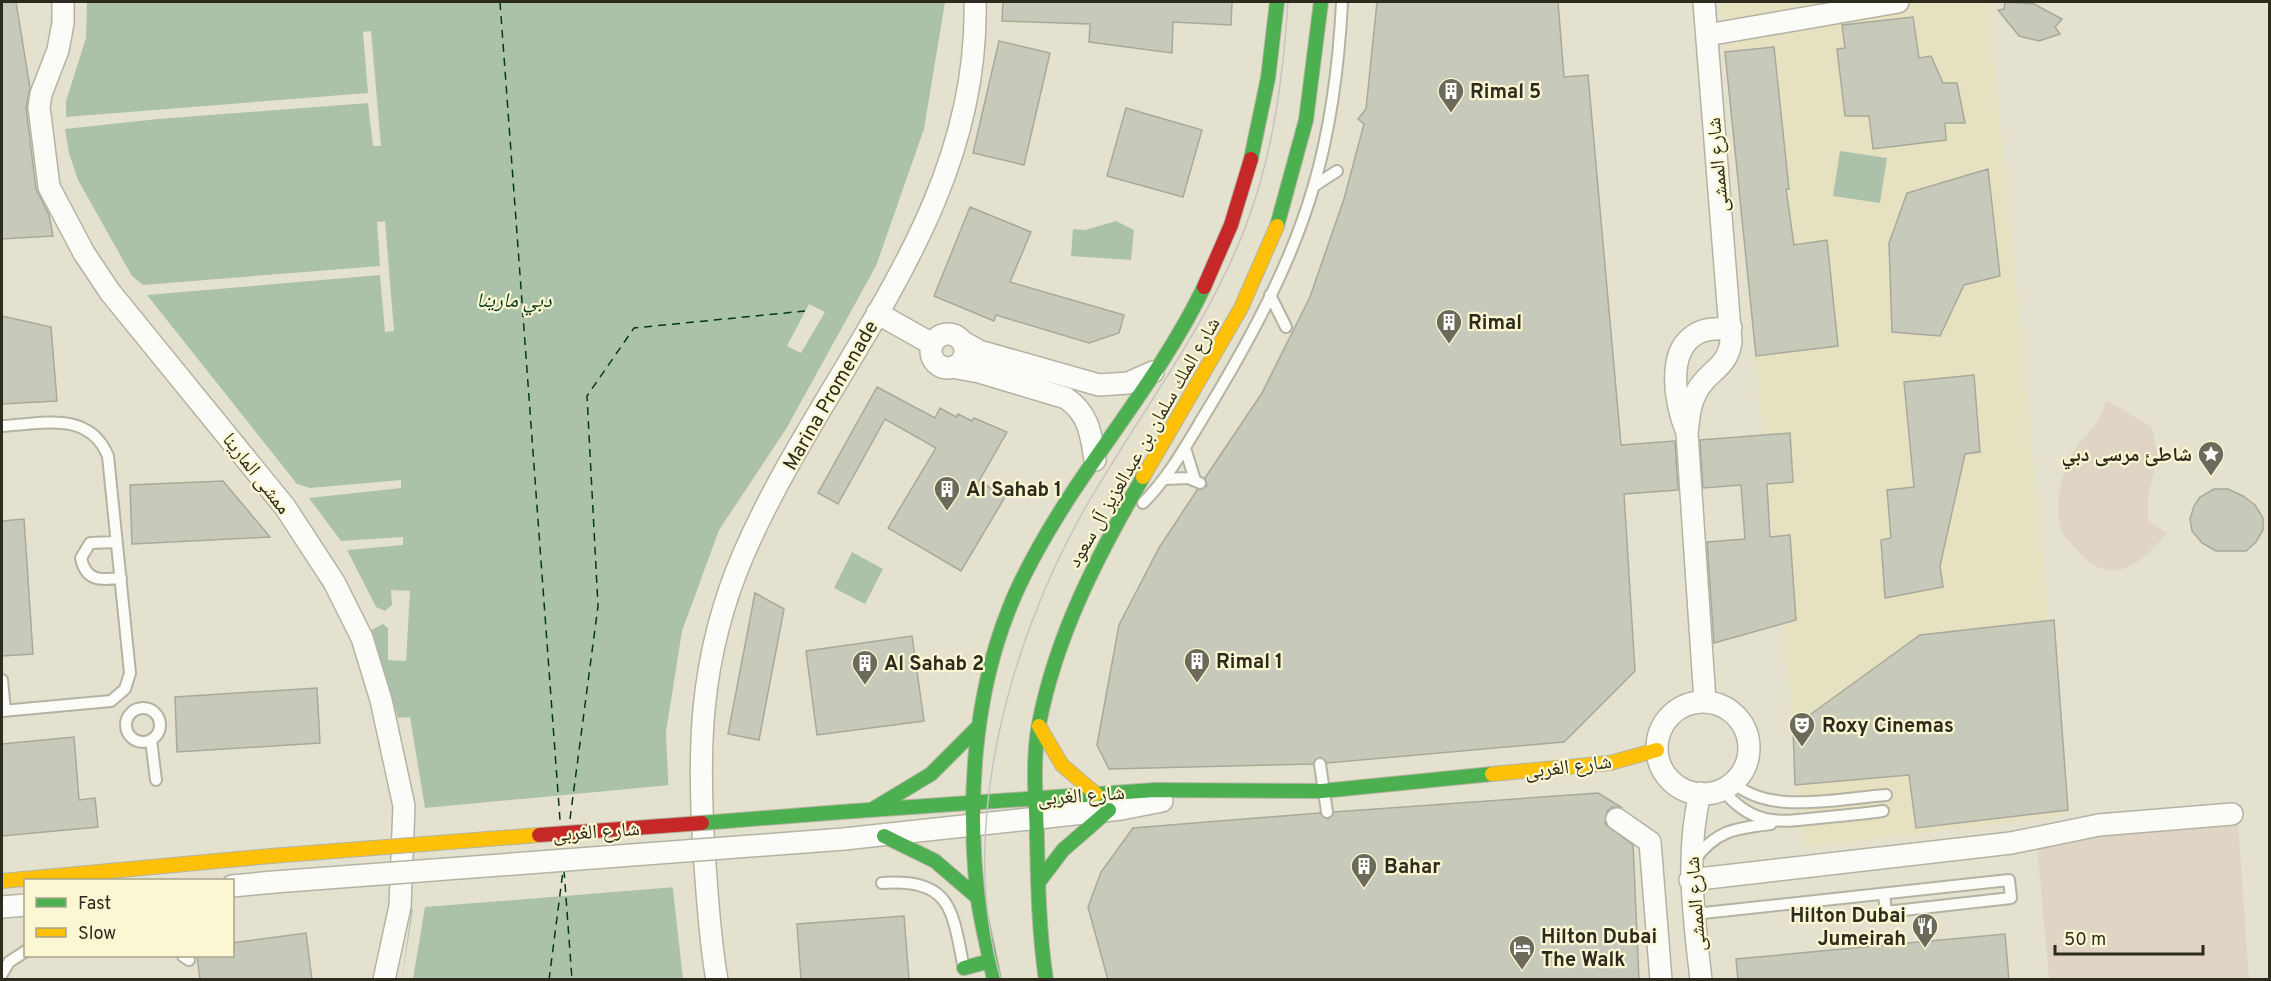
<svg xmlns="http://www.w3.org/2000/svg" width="2271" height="981" font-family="Overpass,'Noto Naskh Arabic',sans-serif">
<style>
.built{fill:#e6e2c1}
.green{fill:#e0d5c4}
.water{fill:#acc1aa}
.pier{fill:#e4e2ce}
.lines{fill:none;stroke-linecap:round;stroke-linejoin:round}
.ferry{stroke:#043918;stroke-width:1.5;stroke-dasharray:8 6;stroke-linecap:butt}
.building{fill:#c7c9ba;stroke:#a8a99a;stroke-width:1.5}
.lane-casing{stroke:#b4b3a3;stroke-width:14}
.street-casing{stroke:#b4b3a3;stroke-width:24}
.fast-casing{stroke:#b4b3a3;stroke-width:16}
.slow-casing{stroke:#b4b3a3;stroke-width:16}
.jam-casing{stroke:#b4b3a3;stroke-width:16}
.lane{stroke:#fbfbf8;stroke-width:10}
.street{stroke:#fbfbf8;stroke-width:21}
.fast{stroke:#4caf50;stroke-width:14}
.slow{stroke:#ffc107;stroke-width:14}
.jam{stroke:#c62828;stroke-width:14}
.tram{stroke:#c5c4bf;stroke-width:1.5}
.street-bridge-casing{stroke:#b4b3a3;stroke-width:24;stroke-linecap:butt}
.fast-bridge-casing{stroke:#b4b3a3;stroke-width:16;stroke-linecap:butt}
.slow-bridge-casing{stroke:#b4b3a3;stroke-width:16;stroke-linecap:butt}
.jam-bridge-casing{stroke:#b4b3a3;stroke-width:16;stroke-linecap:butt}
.street-bridge{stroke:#fbfbf8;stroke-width:21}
.fast-bridge{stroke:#4caf50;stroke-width:14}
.slow-bridge{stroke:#ffc107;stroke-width:14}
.jam-bridge{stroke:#c62828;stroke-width:14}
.labels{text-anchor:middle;stroke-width:4.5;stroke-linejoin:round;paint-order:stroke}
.poi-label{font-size:20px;font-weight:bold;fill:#2c2b1d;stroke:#faf7d2;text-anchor:start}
.street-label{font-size:20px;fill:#2c2b1d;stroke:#faf7d2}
.water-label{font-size:21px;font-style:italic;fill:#043918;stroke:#faf7d2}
</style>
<rect width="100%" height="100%" fill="#e4e2ce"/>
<path class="built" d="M1719 2H1988L2068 815 1805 848Z"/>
<path class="green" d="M2106 400 2152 427 2158 458 2148 495V520L2167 533C2141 564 2112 590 2078 551 2073 545 2063 537 2061 529 2055 509 2060 476 2070 457 2082 433 2098 432 2106 400Z
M2237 807 2249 979H2049L2036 833Z"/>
<path class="water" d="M70 2H945L924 129 876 266 786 429 719 530 682 631 666 732 673 890 683 979H402L414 890 413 809 398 718 371 630 346 580 311 525 83 230 61 183 64 62Z
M1840 151 1887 158 1880 203 1833 196Z
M1116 221 1134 230 1131 260 1071 256 1073 229 1085 230Z
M852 552 883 569 865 604 834 588Z"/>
<path class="pier" d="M70 2H87L86 38 66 101V117L368 93 363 32 371 31 381 146H373L368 103 158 119 65 129 69 153 78 180 132 276 143 285 380 266 377 222 385 221 394 331 385 332 380 275 147 295 297 484 310 488 401 480V488L309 498 341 541 403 537V545L347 550 376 607 385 611 392 605 391 590 410 591 406 661 388 660V628L383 624 371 630 346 580 311 525 129 305 83 230 61 183 47 126 49 95Z
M809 304 825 312 801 353 787 346Z
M410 717 425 808 671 785 676 887 425 907 413 979H402L413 909 410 908 413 809 398 718Z"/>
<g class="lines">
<path class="ferry" d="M500 2 560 820
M570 819 598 606 587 396 634 328 805 311
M564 870 572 980
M549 980 563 871"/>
</g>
<path class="building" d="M2 2H16L30 88 26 108 36 189 49 215 53 236 2 239Z
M1003 2H1232L1231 25 1173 22 1172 53 1089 42 1090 24 1002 21Z
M1377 2H1558L1564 77 1588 75 1621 445 1675 441 1678 490 1624 494 1635 671 1564 742 1327 763 1320 757 1313 764 1109 769 1097 745 1119 625 1159 548 1197 490 1207 486 1205 478 1262 393 1310 297 1344 199 1364 124 1358 119 1366 109Z
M2005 2 2034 4 2062 19 2055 27 2060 34 2039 41 2019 36 1998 10 2004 9Z
M1913 17 1919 58 1931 56 1943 83H1957L1965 123H1945L1946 140 1873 149 1869 116H1845L1837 49 1845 48 1842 25Z
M999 41 1050 53 1024 165 973 153Z
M1774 47 1789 189H1786L1794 245 1827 240 1838 346 1756 356 1725 52Z
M1126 108 1202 130 1183 197 1107 176Z
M1988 169 2000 276 1964 285 1940 336 1892 332 1889 243 1907 193Z
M970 207 1031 232 1010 282 1124 315 1119 333 1089 343 996 315 994 321 934 296Z
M2 316 51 327 57 401 2 404Z
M1974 375 1980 452 1965 454 1940 566 1943 587 1885 598 1881 540 1891 538 1887 490 1914 487 1904 382Z
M877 387 935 418 940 408 956 417 958 414 972 421 974 418 1007 432 979 481 1005 497 961 571 888 528 936 448 885 419 838 504 818 493Z
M1790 433 1793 482 1767 484 1770 537 1790 535 1796 620 1714 643 1707 542 1745 539 1741 485 1703 488 1700 440Z
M223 481 270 537 132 544 130 485Z
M2214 489H2228L2243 496 2255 505 2263 518V530L2256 542 2246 551H2216L2202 543 2192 531 2190 519 2194 506 2200 497Z
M24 519 33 654 2 656V521Z
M755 593 784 609 759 740 728 734Z
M2054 620 2068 810 1916 828 1909 775 1795 785 1793 727 1920 635Z
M912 636 924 721 817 735 806 651Z
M317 688 320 743 177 752 175 697Z
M74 737 79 800 95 798 98 827 2 836V744Z
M1598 793 1621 807H1612L1607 811 1605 824 1633 845 1639 980H1108L1088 907 1101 872 1133 828 1320 813 1328 819 1334 812Z
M904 916 909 980H801L797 924Z
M306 933 312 980H200L197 956H232V943Z
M2005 934 2009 980H1738L1736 959Z"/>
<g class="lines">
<g class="lane-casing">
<path id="lane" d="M1314 186 1337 171
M1270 295 1286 327
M2 426C42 424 89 410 108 456L130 673 125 689 111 701 2 711
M1185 448 1195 480
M1165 479 1188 478 1200 483
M1143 503C1171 475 1189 440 1210 406 1251 338 1292 262 1314 185 1331 126 1339 63 1342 2
M116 542 90 543 81 558C86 582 101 580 121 578
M2 680 5 711
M126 725a17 17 0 1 1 34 0a17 17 0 1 1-34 0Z
M151 740 156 780
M1320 764 1327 812
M1733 782C1768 816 1841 798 1886 795
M1722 789C1751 825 1776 823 1818 818 1839 816 1861 814 1883 811
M1694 861C1715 830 1737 828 1771 824
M882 883C949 879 952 906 963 964
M1694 914 2009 880 2011 898 1886 912 1884 894
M183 956 189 960
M2 974 9 962 26 951"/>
</g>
<g class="street-casing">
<path id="street" d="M63 2V23L58 50 41 94 39 107 49 187 84 253 110 292 285 507 334 582 362 638 381 700 404 806 400 906 384 980
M1707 35 1898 2
M877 313 932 344
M931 351a17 17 0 1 1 34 0a17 17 0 1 1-34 0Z
M963 342 979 351 1099 385 1128 383 1153 372
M952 367 979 372 1066 398C1089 414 1091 434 1095 460
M1687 433C1689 419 1689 405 1697 391 1708 370 1727 369 1731 342L1704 2
M1705 701 1687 433C1676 405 1664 350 1698 333 1707 328 1720 329 1731 328
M1657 748a46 46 0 1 1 92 0a46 46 0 1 1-92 0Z
M1700 793C1685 856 1694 916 1701 980
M1617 819 1650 842 1661 980
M844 839 1121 809 1162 801
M1690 880 2011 843 2099 825 2232 814
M232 886 274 882
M2 907 26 905
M717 980C710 942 708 904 705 865 697 753 698 659 744 553 825 367 980 217 975 2"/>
</g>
<g class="fast-casing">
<path id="fast" d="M1251 159 1268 78 1277 2
M1277 226 1306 120 1321 2
M873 809 931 774 979 726
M841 812 1155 790 1322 791 1492 774
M884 836 935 861 978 898
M1038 883 1063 850 1109 810
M964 968 990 961
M994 980C989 953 982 927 978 900 967 804 973 699 1009 609 1025 568 1048 530 1072 493 1117 425 1169 360 1204 287
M1046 980C1039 933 1038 886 1037 839 1036 801 1032 762 1039 724 1056 635 1098 555 1143 477"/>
</g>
<g class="slow-casing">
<path id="slow" d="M1143 477 1241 308 1277 226
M1039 726 1062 765 1096 794
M1492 774 1610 763 1657 750
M2 881 271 856"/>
</g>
<g class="jam-casing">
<path id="jam" d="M1204 287 1231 225 1251 159"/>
</g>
<use href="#lane" class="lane"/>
<use href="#street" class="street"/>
<use href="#fast" class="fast"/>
<use href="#slow" class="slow"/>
<use href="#jam" class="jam"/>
<path class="tram" d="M1001 980C957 829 1009 643 1084 510 1138 416 1206 329 1245 228 1273 156 1283 78 1288 2"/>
<g class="street-bridge-casing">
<path id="street-bridge" d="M274 882 844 839"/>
</g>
<g class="fast-bridge-casing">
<path id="fast-bridge" d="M702 823 841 812"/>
</g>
<g class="slow-bridge-casing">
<path id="slow-bridge" d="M271 856 539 835"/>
</g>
<g class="jam-bridge-casing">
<path id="jam-bridge" d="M539 835 702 823"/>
</g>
<use href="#street-bridge" class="street-bridge"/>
<use href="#fast-bridge" class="fast-bridge"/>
<use href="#slow-bridge" class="slow-bridge"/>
<use href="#jam-bridge" class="jam-bridge"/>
</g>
<defs>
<g id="building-pin" transform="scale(1.35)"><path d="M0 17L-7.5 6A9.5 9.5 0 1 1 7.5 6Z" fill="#6c6b5b" stroke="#faf7d2"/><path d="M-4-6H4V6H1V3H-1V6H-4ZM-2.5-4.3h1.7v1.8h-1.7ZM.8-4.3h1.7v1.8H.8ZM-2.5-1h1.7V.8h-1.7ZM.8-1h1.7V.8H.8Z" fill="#fff"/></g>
<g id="sight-pin" transform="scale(1.35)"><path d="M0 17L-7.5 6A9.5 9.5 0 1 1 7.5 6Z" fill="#6c6b5b" stroke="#faf7d2"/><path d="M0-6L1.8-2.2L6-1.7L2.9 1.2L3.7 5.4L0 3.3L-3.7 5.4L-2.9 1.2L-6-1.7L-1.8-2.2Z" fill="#fff"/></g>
<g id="theatre-pin" transform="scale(1.35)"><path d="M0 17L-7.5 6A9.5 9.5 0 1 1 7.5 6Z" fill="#6c6b5b" stroke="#faf7d2"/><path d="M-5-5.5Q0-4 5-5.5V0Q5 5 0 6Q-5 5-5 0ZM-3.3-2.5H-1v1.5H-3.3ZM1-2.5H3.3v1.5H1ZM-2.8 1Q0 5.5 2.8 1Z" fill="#fff"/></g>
<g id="restaurant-pin" transform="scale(1.35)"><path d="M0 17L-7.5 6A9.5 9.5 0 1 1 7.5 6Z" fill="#6c6b5b" stroke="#faf7d2"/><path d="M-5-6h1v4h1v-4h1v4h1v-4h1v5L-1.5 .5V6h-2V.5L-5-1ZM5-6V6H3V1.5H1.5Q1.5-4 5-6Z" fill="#fff"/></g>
<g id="hotel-pin" transform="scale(1.35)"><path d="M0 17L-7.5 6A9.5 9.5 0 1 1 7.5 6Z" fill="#6c6b5b" stroke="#faf7d2"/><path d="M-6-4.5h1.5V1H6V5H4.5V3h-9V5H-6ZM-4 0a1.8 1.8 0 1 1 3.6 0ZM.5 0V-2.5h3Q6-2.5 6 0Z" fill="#fff"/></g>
</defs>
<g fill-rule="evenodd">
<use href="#building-pin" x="1451" y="91"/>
<use href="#building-pin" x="1449" y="322"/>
<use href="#sight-pin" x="2211" y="454"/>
<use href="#building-pin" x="947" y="489"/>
<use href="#building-pin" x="1197" y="661"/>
<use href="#building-pin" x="865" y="663"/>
<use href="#theatre-pin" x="1802" y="725"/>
<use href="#building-pin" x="1364" y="866"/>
<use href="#restaurant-pin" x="1925" y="926"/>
<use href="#hotel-pin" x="1522" y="948"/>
</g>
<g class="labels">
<g class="poi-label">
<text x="1470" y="98">Rimal 5</text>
<text x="1468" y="329">Rimal</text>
<text x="2192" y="461" text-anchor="end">شاطئ مرسى دبي</text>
<text x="966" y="496">Al Sahab 1</text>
<text x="1216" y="668">Rimal 1</text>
<text x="884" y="670">Al Sahab 2</text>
<text x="1822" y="732">Roxy Cinemas</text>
<text x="1384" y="873">Bahar</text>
<text x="1906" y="922" text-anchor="end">Hilton Dubai<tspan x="1906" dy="23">Jumeirah</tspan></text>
<text x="1541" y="943">Hilton Dubai<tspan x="1541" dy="23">The Walk</tspan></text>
</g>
<g class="street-label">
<text transform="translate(1717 165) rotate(-95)" y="7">شارع الممشى</text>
<text transform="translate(830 395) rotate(-60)" y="7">Marina Promenade</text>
<text transform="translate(1143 442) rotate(-60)" y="7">شارع الملك سلمان بن عبدالعزيز آل سعود</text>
<text transform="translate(257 473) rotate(52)" y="7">ممشى المارينا</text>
<text transform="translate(1568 766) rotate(-7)" y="7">شارع الغربى</text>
<text transform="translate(1081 795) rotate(-4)" y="7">شارع الغربى</text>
<text transform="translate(596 831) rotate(-4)" y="7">شارع الغربى</text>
<text transform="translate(1695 904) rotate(-94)" y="7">شارع الممشى</text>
</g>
<g class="water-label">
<text x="514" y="307">دبي مارينا</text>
</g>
</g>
<rect width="2271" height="981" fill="none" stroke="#2c2b1d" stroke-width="6"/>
<rect x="24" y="879" width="210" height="78" fill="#faf7d2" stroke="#a8a58a" stroke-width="1.5"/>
<rect x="36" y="898" width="30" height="9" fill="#4caf50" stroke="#a8a58a" stroke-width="1.5"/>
<text x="78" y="909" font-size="18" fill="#2c2b1d">Fast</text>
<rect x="36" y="928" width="30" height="9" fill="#ffc107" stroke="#a8a58a" stroke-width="1.5"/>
<text x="78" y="939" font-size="18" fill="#2c2b1d">Slow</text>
<path d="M2055 945v9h148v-9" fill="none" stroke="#2c2b1d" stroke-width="3"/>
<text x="2064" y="945" font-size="18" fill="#2c2b1d" stroke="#faf7d2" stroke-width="4.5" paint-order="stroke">50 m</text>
</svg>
